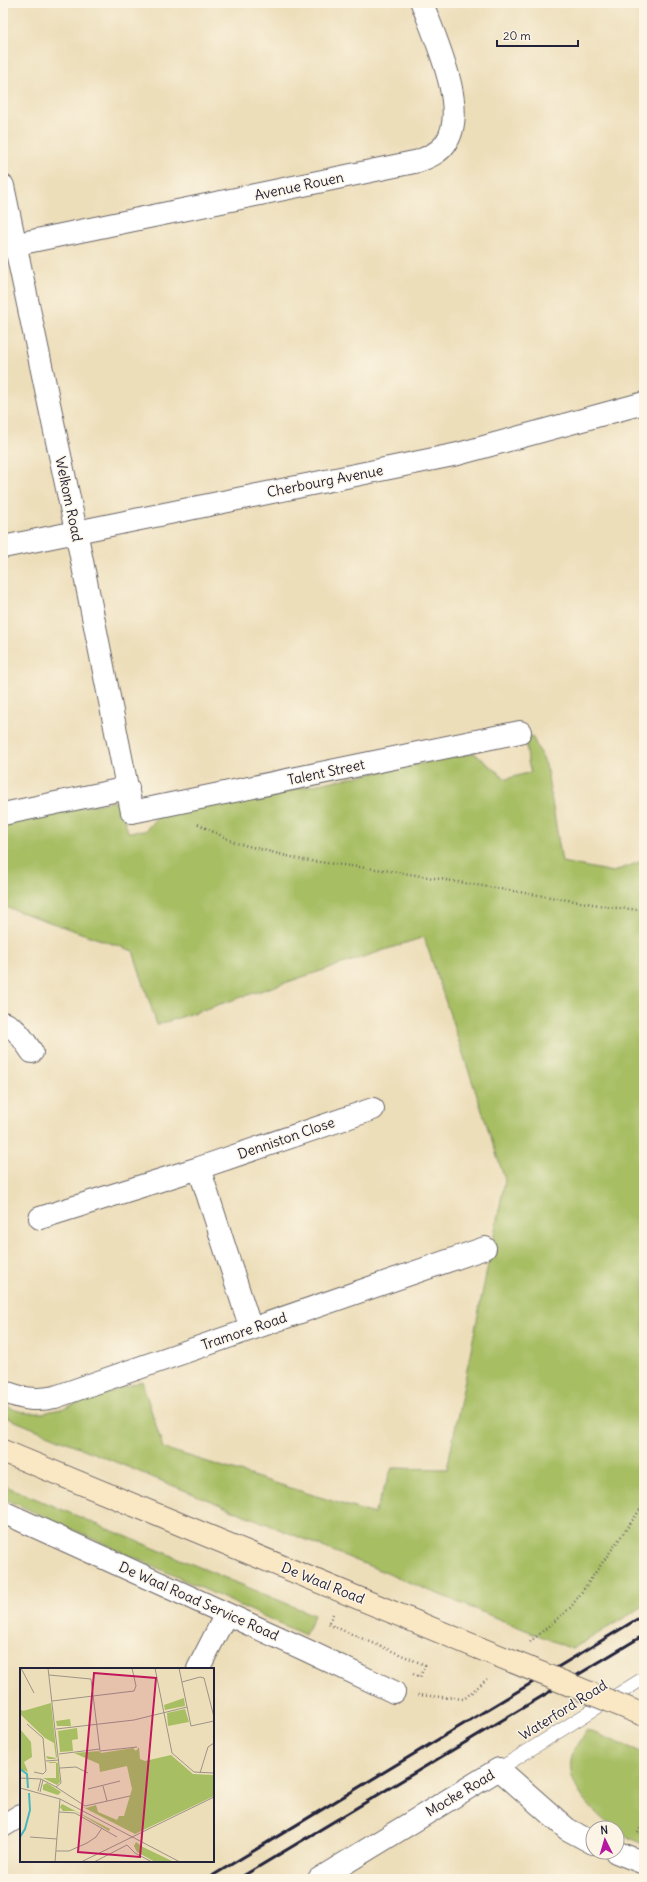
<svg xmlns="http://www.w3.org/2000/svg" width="647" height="1882" font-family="Delius,sans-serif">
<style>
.green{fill:#a7be63;stroke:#64704f}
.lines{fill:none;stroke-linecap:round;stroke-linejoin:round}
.lane-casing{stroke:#696467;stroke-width:14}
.street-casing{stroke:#696467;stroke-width:24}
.secondary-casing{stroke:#696467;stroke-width:24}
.path{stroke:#696467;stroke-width:2.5;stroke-dasharray:1 3;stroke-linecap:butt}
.lane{stroke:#fff;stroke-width:13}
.street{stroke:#fff;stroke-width:22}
.secondary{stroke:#fae7c3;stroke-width:22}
.rail{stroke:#22223b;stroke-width:3}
.secondary-bridge-casing{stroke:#696467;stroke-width:24;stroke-linecap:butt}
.secondary-bridge{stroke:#fae7c3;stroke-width:22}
.labels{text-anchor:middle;stroke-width:3;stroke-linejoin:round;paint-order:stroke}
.street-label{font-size:14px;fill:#22223b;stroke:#fcf5e5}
.inset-river{fill:none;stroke:#47b6c0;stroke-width:2}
.inset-road{fill:none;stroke:#9c9387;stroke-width:1}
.view{fill:#c2185b;fill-opacity:0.15;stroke:#c2185b;stroke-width:2}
.inset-edge{fill:none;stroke:#22223b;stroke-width:2}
</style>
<rect width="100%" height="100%" fill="#fcf5e5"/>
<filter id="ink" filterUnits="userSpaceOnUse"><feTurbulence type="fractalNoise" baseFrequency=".025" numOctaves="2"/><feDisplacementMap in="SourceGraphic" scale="8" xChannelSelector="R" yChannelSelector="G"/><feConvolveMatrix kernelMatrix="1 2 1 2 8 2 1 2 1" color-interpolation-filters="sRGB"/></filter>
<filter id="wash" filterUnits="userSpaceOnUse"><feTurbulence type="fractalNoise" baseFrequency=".012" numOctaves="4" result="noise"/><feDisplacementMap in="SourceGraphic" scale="16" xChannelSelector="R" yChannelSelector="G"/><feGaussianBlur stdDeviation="0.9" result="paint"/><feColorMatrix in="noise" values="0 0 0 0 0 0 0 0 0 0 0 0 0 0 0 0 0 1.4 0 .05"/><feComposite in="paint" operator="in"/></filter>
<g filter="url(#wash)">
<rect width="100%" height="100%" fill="#eddeba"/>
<path class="green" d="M532 736 546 765 562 862 613 872 644 860V1606L572 1649 3 1416V1406L26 1413H42L61 1409 142 1381 163 1448 374 1514 392 1468 447 1469 505 1180 424 937 157 1025 133 951 3 906V823L113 801 121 806 128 832 145 831 158 816 474 753 506 779 531 772 528 762 526 738Z
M3 1485 314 1615 305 1635 3 1498Z
M587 1730 644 1753V1845L617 1831V1828H613C594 1812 567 1788 571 1760 573 1748 581 1739 587 1730Z"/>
</g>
<g filter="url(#ink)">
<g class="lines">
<g class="lane-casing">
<path id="lane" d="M499 1769 644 1678"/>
</g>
<g class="street-casing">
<path id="street" d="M3 186 76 531 132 812 520 732
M3 247 419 161C428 157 439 153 445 144 470 112 435 38 422 3
M3 547 458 454 644 403
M3 814 128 788
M3 1023C17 1027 24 1041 32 1052
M199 1168 251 1329
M40 1218 199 1168 373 1109
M3 1391C21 1399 36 1401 55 1397L485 1248
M3 1512 306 1650 394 1692
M198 1669 226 1614
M3 1826 21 1815
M616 1852 644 1863
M319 1879 499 1769 567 1829 593 1843"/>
</g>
<g class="secondary-casing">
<path id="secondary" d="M3 1451 479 1648"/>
</g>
<path class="path" d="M198 824 236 843 303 860 391 871 617 908 644 910
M333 1614 328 1624 425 1665 420 1677 413 1674
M530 1642 571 1607 644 1504
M418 1695 464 1699 487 1679
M638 1833 644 1821"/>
<use href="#lane" class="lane"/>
<use href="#street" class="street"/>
<use href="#secondary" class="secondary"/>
<path class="rail" d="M207 1879 644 1615
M238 1879 644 1635"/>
<g class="secondary-bridge-casing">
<path id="secondary-bridge" d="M479 1648 644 1715"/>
</g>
<use href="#secondary-bridge" class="secondary-bridge"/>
</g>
</g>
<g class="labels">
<g class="street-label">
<text transform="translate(299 186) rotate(-12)" y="5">Avenue Rouen</text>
<text transform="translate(325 481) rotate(-11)" y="5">Cherbourg Avenue</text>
<text transform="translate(69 499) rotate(78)" y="5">Welkom Road</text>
<text transform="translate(326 772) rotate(-12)" y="5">Talent Street</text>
<text transform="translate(286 1138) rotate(-19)" y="5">Denniston Close</text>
<text transform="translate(244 1331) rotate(-19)" y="5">Tramore Road</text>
<text transform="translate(323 1583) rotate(22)" y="5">De Waal Road</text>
<text transform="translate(199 1601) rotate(24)" y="5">De Waal Road Service Road</text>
<text transform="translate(563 1710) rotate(-32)" y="5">Waterford Road</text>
<text transform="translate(460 1793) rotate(-31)" y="5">Mocke Road</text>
</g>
</g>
<g transform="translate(20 1668)">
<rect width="194" height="194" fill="#eddeba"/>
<path d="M164 30 165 38 145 42 144 37ZM31 35 37 89 35 91H28L27 90 26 88 36 90 34 75 25 70 0 46V41L3 43ZM165 41 169 54 148 58 147 45ZM50 51 51 58H37L36 53ZM57 60 58 71 52 72 53 83 40 84 38 63ZM0 61 11 74 12 89 4 94 8 104 0 101ZM119 79 120 91 125 93 151 87 173 106 194 107V128L115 166 57 136 66 140 76 137 78 144 97 152 99 148H104L112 121 107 98 80 104 79 96 54 85 79 83 81 85 113 80 116 83ZM30 94H35L38 95 40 114 37 117 23 110H36V95H28ZM27 115 41 124 38 127 23 122V117ZM42 136 90 161 89 163 55 143H43L40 139ZM116 174 123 179 154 194H135L117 184 114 178Z" fill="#a7be63"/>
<path class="inset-river" d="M0 101 7 106 8 120M0 169 5 161 10 142 9 125"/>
<path class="inset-road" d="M1 0 14 25M135 0 152 85 174 104 194 105M159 0 171 58 194 53M29 7 71 11 80 83 117 79M162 14 180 9 184 10 194 49M32 33 114 23 116 18 112 0M7 56 23 70 26 103 23 106 14 104M36 61 114 52 167 39M39 86 80 81M26 93 39 92M40 100 56 99 68 105M180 105 188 79 194 75M0 110 21 111 36 119 41 115 28 0M83 118 87 133M36 119 65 138 110 128M0 120 40 131 160 194M68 121 100 113M18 123 21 111M20 124 23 112M39 144 55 145 97 169M10 169 37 171M36 183H49L67 175 76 169 82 160M35 194 40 131M61 194 194 129M74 194 107 177 115 185 132 194"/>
<path class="view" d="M74 5 136 10 120 189 58 184Z"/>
<rect width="194" height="194" class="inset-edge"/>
</g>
<rect width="647" height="1882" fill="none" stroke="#fcf5e5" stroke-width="16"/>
<g transform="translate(605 1840) rotate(355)"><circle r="19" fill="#fcf5e5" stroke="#a5a1a1"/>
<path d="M0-3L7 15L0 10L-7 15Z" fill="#b5179e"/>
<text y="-6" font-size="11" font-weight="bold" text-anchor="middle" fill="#22223b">N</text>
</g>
<path d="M497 40v6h81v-6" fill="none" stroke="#22223b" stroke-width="2"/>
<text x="503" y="40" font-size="12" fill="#22223b" stroke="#fcf5e5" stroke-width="3" paint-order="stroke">20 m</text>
</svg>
